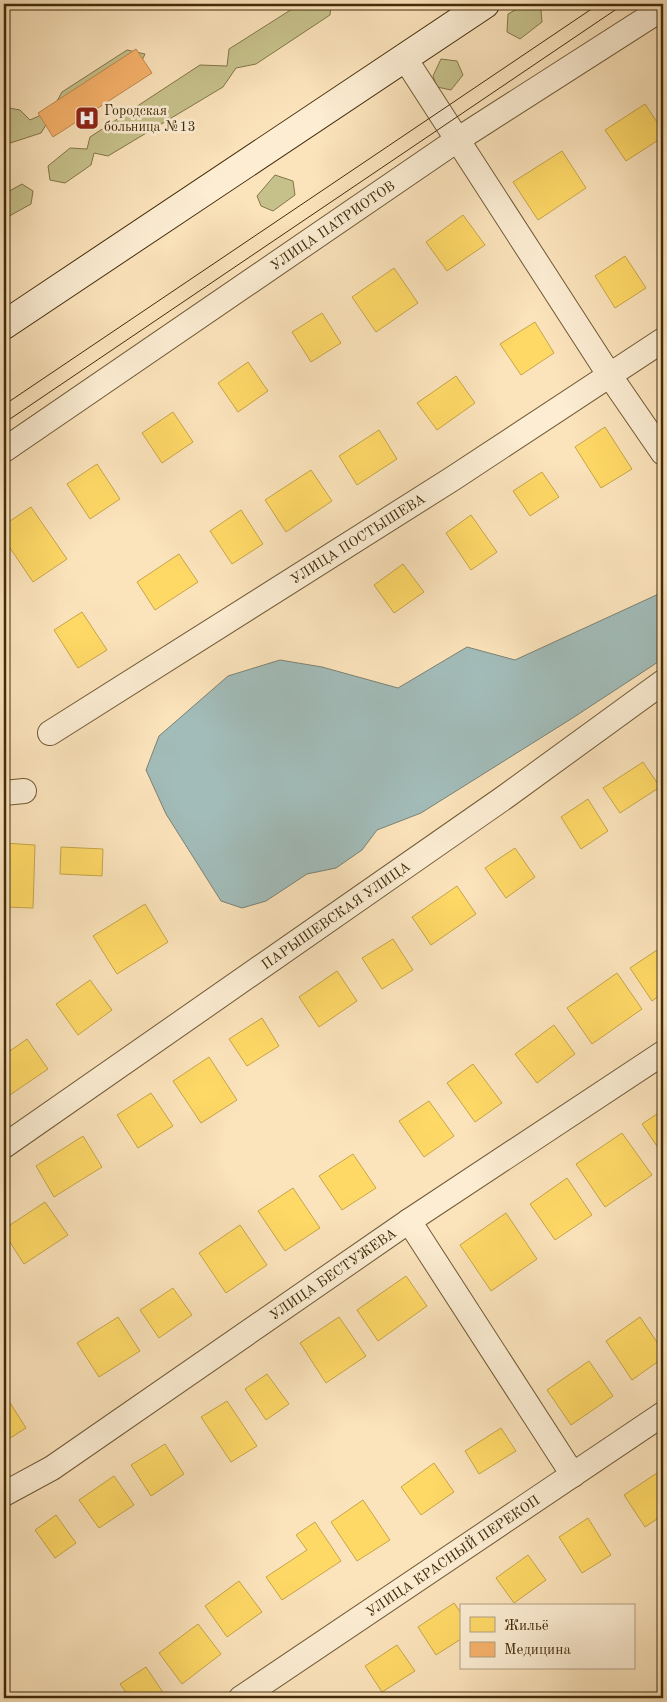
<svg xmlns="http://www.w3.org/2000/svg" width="667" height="1702" font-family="'Old Standard TT',serif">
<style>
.green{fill:#c6c18b;stroke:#84764a}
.water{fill:#a2bcb9;stroke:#7c8273}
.homes{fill:#ffd966;stroke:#c6a54a}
.health{fill:#f6b26b;stroke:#c08a4e}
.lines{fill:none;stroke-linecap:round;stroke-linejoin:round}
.minor-casing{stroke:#705a36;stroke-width:26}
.secondary-casing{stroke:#422c09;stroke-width:30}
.minor{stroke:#fcedd3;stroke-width:24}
.secondary{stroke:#fcedd3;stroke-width:28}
.tram{stroke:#422c09;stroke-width:1}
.labels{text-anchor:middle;stroke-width:5;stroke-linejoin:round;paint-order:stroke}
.poi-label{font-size:14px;fill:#422c09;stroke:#fcedd3;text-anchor:start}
.street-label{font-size:14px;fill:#422c09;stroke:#fcedd3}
</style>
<rect width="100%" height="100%" fill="#fbe3bb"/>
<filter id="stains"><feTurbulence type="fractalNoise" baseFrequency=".004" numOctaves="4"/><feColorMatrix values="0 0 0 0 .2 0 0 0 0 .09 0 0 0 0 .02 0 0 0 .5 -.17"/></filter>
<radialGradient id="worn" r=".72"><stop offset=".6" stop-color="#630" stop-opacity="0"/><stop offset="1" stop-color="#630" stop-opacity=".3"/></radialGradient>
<path class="green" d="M300 4H331L330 15 256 64 236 68 223 87 108 156 94 153 91 165 65 183 50 180 48 166 70 148 87 149 90 137 200 65 227 66 229 49Z
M526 4 541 10 542 22 520 39 507 32 508 14Z
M127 50 145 54 139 67 52 115 41 133 4 145V107L20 110 30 120 52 110 62 92Z
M441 59 457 61 463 75 451 90 437 87 433 76Z
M275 175 293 181 295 195 273 211 261 206 257 196Z
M22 184 33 191 31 204 4 219V194Z"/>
<path class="water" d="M663 592V658L655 664 571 719 421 813 377 830 362 850 336 868 307 874 266 901 242 908 221 901 166 814 146 770 159 736 228 676 280 660 322 667 398 688 467 647 515 660Z"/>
<path class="homes" d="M645 104 663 131V137L626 161 605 130Z
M562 151 586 188 538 220 513 182Z
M463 215 485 245 447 271 426 242Z
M625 256 646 288 615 308 595 276Z
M394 268 418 303 376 332 352 297Z
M322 313 341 343 311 362 292 332Z
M535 322 554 353 521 375 500 344Z
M248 362 268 391 238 412 218 383Z
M456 376 475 403 437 430 417 403Z
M173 412 193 442 162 463 142 433Z
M605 427 632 469 601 488 575 447Z
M379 430 397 459 357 485 339 456Z
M97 464 120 499 90 519 67 484Z
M311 470 332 501 286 532 265 500Z
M542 472 559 497 530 516 513 491Z
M31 507 67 559 33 582 4 539V525Z
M241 510 263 544 232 564 210 531Z
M471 515 497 552 471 570 446 533Z
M179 554 198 582 155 610 137 582Z
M403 564 424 592 394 613 374 585Z
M82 612 107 650 78 668 54 630Z
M643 762 660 787 620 813 603 788Z
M588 799 608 831 581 849 561 817Z
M4 843 35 845 33 908 4 907Z
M61 847 103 849 102 876 60 874Z
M515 848 535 877 506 898 485 868Z
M457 886 476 914 431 945 412 917Z
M145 904 168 942 117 974 93 936Z
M393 939 413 970 382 989 362 958Z
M663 946V993L652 1001 630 968Z
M337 971 357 1001 319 1027 299 997Z
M617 973 642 1009 592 1044 567 1008Z
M90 980 112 1010 78 1035 56 1004Z
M262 1018 279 1046 247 1066 229 1039Z
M554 1025 575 1054 537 1083 515 1054Z
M27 1039 48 1069 4 1099V1055Z
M209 1057 237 1100 201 1123 173 1081Z
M473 1064 502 1103 475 1122 447 1083Z
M151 1093 173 1126 138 1148 117 1115Z
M429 1101 454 1136 424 1157 399 1121Z
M663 1110V1155L642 1124Z
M622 1133 652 1175 605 1207 576 1164Z
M83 1136 102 1167 54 1197 36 1166Z
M353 1154 376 1188 342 1210 319 1176Z
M567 1178 592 1215 555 1240 530 1204Z
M293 1188 320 1228 285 1251 258 1211Z
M45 1202 68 1235 24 1264 4 1233V1229Z
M506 1213 537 1259 491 1291 460 1245Z
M240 1225 267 1265 226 1293 199 1253Z
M406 1276 427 1306 378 1341 357 1310Z
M173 1288 192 1315 159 1338 140 1310Z
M118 1317 140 1351 99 1377 77 1343Z
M339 1317 366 1356 326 1383 300 1343Z
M640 1317 663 1351V1358L632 1380 606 1341Z
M589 1361 613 1396 571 1425 547 1390Z
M267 1374 289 1404 266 1420 245 1389Z
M7 1398 26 1428 4 1442V1400Z
M227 1401 257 1446 231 1462 201 1417Z
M501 1428 516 1451 479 1474 465 1451Z
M165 1444 184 1474 151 1496 131 1465Z
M434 1463 454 1492 421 1515 401 1487Z
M657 1473 663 1482V1515L645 1527 624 1495Z
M114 1476 134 1505 99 1528 79 1500Z
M363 1500 390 1540 357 1561 331 1522Z
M56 1515 76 1543 55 1558 35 1530Z
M588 1518 611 1555 582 1573 559 1537Z
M315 1522 341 1561 282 1600 266 1577 307 1550 296 1535Z
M528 1555 546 1580 514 1603 496 1578Z
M4 1578 9 1597 4 1598Z
M239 1581 262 1612 227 1637 205 1606Z
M454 1603 461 1613V1639L436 1655 418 1627Z
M198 1624 221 1654 182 1684 159 1653Z
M397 1645 415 1671 382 1692 365 1666Z
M146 1667 164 1694 158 1698H130L120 1684Z"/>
<path class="health" d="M136 49 152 73 53 137 38 113Z"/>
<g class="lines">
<g class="minor-casing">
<g id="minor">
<path d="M404 57 610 376 663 453"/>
<path id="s1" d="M4 450 457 140 663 8"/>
<path id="s2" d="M50 733 452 479 663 340"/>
<path d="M4 793 24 791"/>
<path id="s3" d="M4 1146 505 797 663 682"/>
<path d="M409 1221 573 1475"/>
<path id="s4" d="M4 1494 52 1468 409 1221 663 1053"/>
<path id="s5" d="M241 1698 663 1414"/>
</g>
</g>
<g class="secondary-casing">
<path id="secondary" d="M4 325 485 4"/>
</g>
<use href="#minor" class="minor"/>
<use href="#secondary" class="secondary"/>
<path class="tram" d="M4 405 599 4
M4 423 624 4"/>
</g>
<defs>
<g id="hospital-square" transform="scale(1.25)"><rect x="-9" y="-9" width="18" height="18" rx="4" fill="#8f2418" stroke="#fcedd3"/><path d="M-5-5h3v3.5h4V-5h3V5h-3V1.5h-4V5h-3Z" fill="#fff"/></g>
</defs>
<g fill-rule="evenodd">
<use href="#hospital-square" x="87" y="118"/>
</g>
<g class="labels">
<g class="poi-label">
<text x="104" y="115">Городская<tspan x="104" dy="16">больница №13</tspan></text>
</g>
<g class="street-label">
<text dy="5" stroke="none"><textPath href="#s1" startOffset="398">УЛИЦА ПАТРИОТОВ</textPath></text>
<text dy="5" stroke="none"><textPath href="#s2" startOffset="364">УЛИЦА ПОСТЫШЕВА</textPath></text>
<text dy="5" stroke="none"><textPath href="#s3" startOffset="404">ПАРЫШЕВСКАЯ УЛИЦА</textPath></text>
<text dy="5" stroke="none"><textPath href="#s4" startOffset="396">УЛИЦА БЕСТУЖЕВА</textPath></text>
<text dy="5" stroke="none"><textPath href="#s5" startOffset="255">УЛИЦА КРАСНЫЙ ПЕРЕКОП</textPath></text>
</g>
</g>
<rect width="667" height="1702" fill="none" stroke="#fbe3bb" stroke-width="20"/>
<rect x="5" y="5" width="657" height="1692" fill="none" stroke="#422c09" stroke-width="2.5"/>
<rect x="10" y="10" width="647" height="1682" fill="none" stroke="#422c09"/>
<rect x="460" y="1604" width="175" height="65" fill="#fcedd3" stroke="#b2a082"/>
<rect x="470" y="1617" width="25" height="15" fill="#ffd966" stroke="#b2a082"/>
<text x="504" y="1630" font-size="15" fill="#422c09">Жильё</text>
<rect x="470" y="1642" width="25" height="15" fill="#f6b26b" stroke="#b2a082"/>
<text x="504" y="1654" font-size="15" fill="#422c09">Медицина</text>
<rect width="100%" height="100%" filter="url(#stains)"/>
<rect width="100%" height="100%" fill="url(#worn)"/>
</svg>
